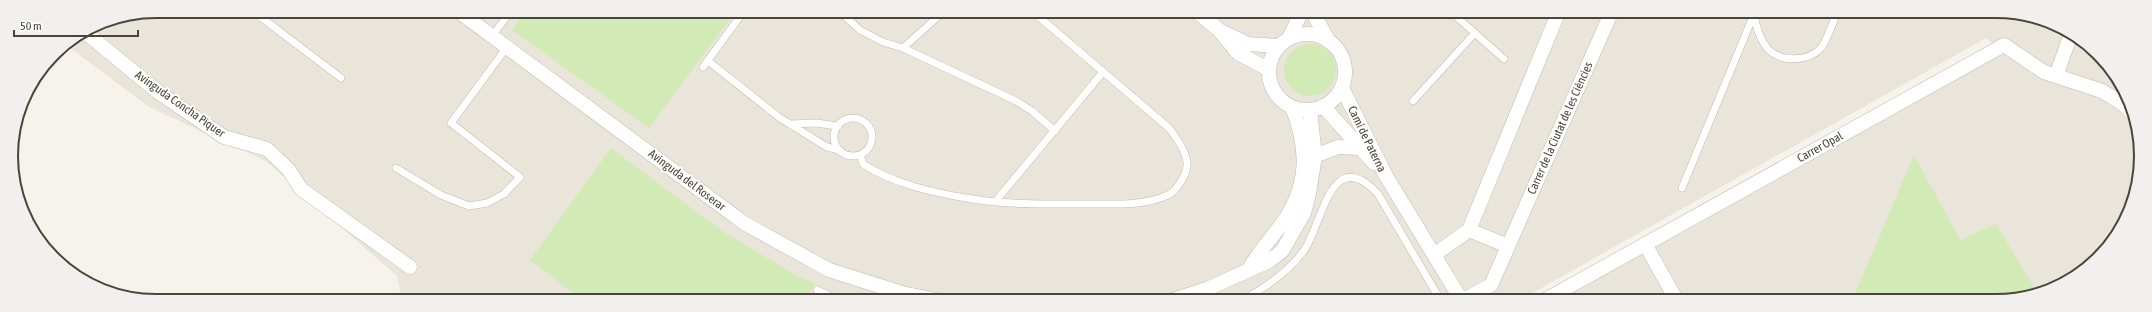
<svg xmlns="http://www.w3.org/2000/svg" width="2152" height="312" font-family="'Asap Condensed',sans-serif">
<style>
.residential{fill:#eae5da}
.green{fill:#d2eab5}
.lines{fill:none;stroke-linecap:round;stroke-linejoin:round}
.lane-casing{stroke:#c2bbae;stroke-width:8}
.street-casing{stroke:#c2bbae;stroke-width:15}
.lane{stroke:#fff;stroke-width:7}
.street{stroke:#fff;stroke-width:14}
.labels{text-anchor:middle;stroke-width:4;stroke-linejoin:round;paint-order:stroke}
.street-label{font-size:12px;fill:#4b4439;stroke:#fff}
.rim{fill:none;stroke:#4b4439;stroke-width:2}
</style>
<rect width="100%" height="100%" fill="#f6f3ec"/>
<path class="residential" d="M156 11H2006L2060 26 2105 61 2133 110 2141 166 2126 220 2099 258 2060 286 2006 301H1545L2004 53 1986 38 1518 301H402L397 276 267 162 149 107 66 45 101 22Z"/>
<path class="green" d="M525 11H736L649 128 512 30Z
M1284 70a26 26 0 1 1 52 0a26 26 0 1 1-52 0Z
M611 148 725 233 801 278 816 283 803 301H581L576 295 530 260Z
M1914 155 1960 240 1996 224 2037 292 2006 301H1852Z"/>
<g class="lines">
<g class="lane-casing">
<path id="lane" d="M253 11 341 78
M839 11 860 30 883 42 903 48 1014 100 1032 111 1055 131
M1450 11 1504 59
M1754 13C1755 25 1761 42 1769 50 1783 63 1809 61 1821 48 1827 41 1833 21 1838 11
M492 36 511 11
M903 48 944 11
M708 61 780 118 827 147 839 150
M703 67 744 11
M1413 101 1475 33
M834 137a19 19 0 1 1 38 0a19 19 0 1 1-38 0Z
M790 124 816 123 838 126
M860 155 863 164C893 184 935 193 972 199 1011 205 1050 204 1090 204 1115 204 1144 206 1168 195 1177 191 1188 173 1187 162 1185 149 1176 138 1169 128L1032 11
M396 168 441 195 469 206 487 203 504 194 520 177 451 123 507 47
M1682 188 1754 14
M995 202 1103 72
M817 290 841 301
M1241 301C1265 288 1289 272 1305 249 1323 222 1331 143 1378 194L1441 301"/>
</g>
<g class="street-casing">
<path id="street" d="M458 11 744 223 829 270 902 293 941 301
M1196 11 1219 30 1238 53 1268 69
M1312 11 1328 40
M85 32 158 92 224 137 267 149 289 170 301 189 410 267
M1223 32 1248 44 1278 46
M1269 72a38 38 0 1 1 76 0a38 38 0 1 1-76 0Z
M1289 38 1302 11
M2056 76 2071 34
M1342 88 1386 176 1462 301
M1323 106 1374 163
M1315 156 1338 147 1360 148
M1469 230 1508 246
M1645 244 1677 301
M1434 255 1469 230 1559 11
M1249 269C1258 253 1270 240 1281 225 1309 187 1309 149 1292 107
M1170 301 1207 289 1269 261 1282 251 1304 213 1309 194 1315 156 1310 110
M1462 301 1491 285 1612 11
M1543 301 2004 45 2044 72 2102 91 2123 104 2134 115"/>
</g>
<use href="#lane" class="lane"/>
<use href="#street" class="street"/>
</g>
<g class="labels">
<g class="street-label">
<text transform="translate(180 104) rotate(35)" y="4">Avinguda Concha Piquer</text>
<text transform="translate(1560 128) rotate(-66)" y="4">Carrer de la Ciutat de les Ciències</text>
<text transform="translate(1367 139) rotate(64)" y="4">Camí de Paterna</text>
<text transform="translate(1820 147) rotate(-29)" y="4">Carrer Opal</text>
<text transform="translate(687 180) rotate(37)" y="4">Avinguda del Roserar</text>
</g>
</g>
<path d="M0 0H2152V312H0ZM156 18H1996A138 138 0 0 1 2134 156V156A138 138 0 0 1 1996 294H156A138 138 0 0 1 18 156V156A138 138 0 0 1 156 18Z" fill="#f1f0ef" fill-rule="evenodd"/>
<path class="rim" d="M156 18H1996A138 138 0 0 1 2134 156V156A138 138 0 0 1 1996 294H156A138 138 0 0 1 18 156V156A138 138 0 0 1 156 18Z"/>
<path d="M14 30v6h124v-6" fill="none" stroke="#4b4439" stroke-width="2"/>
<text x="20" y="30" font-size="12" fill="#4b4439" stroke="#ffffff" stroke-width="3" paint-order="stroke">50 m</text>
</svg>
